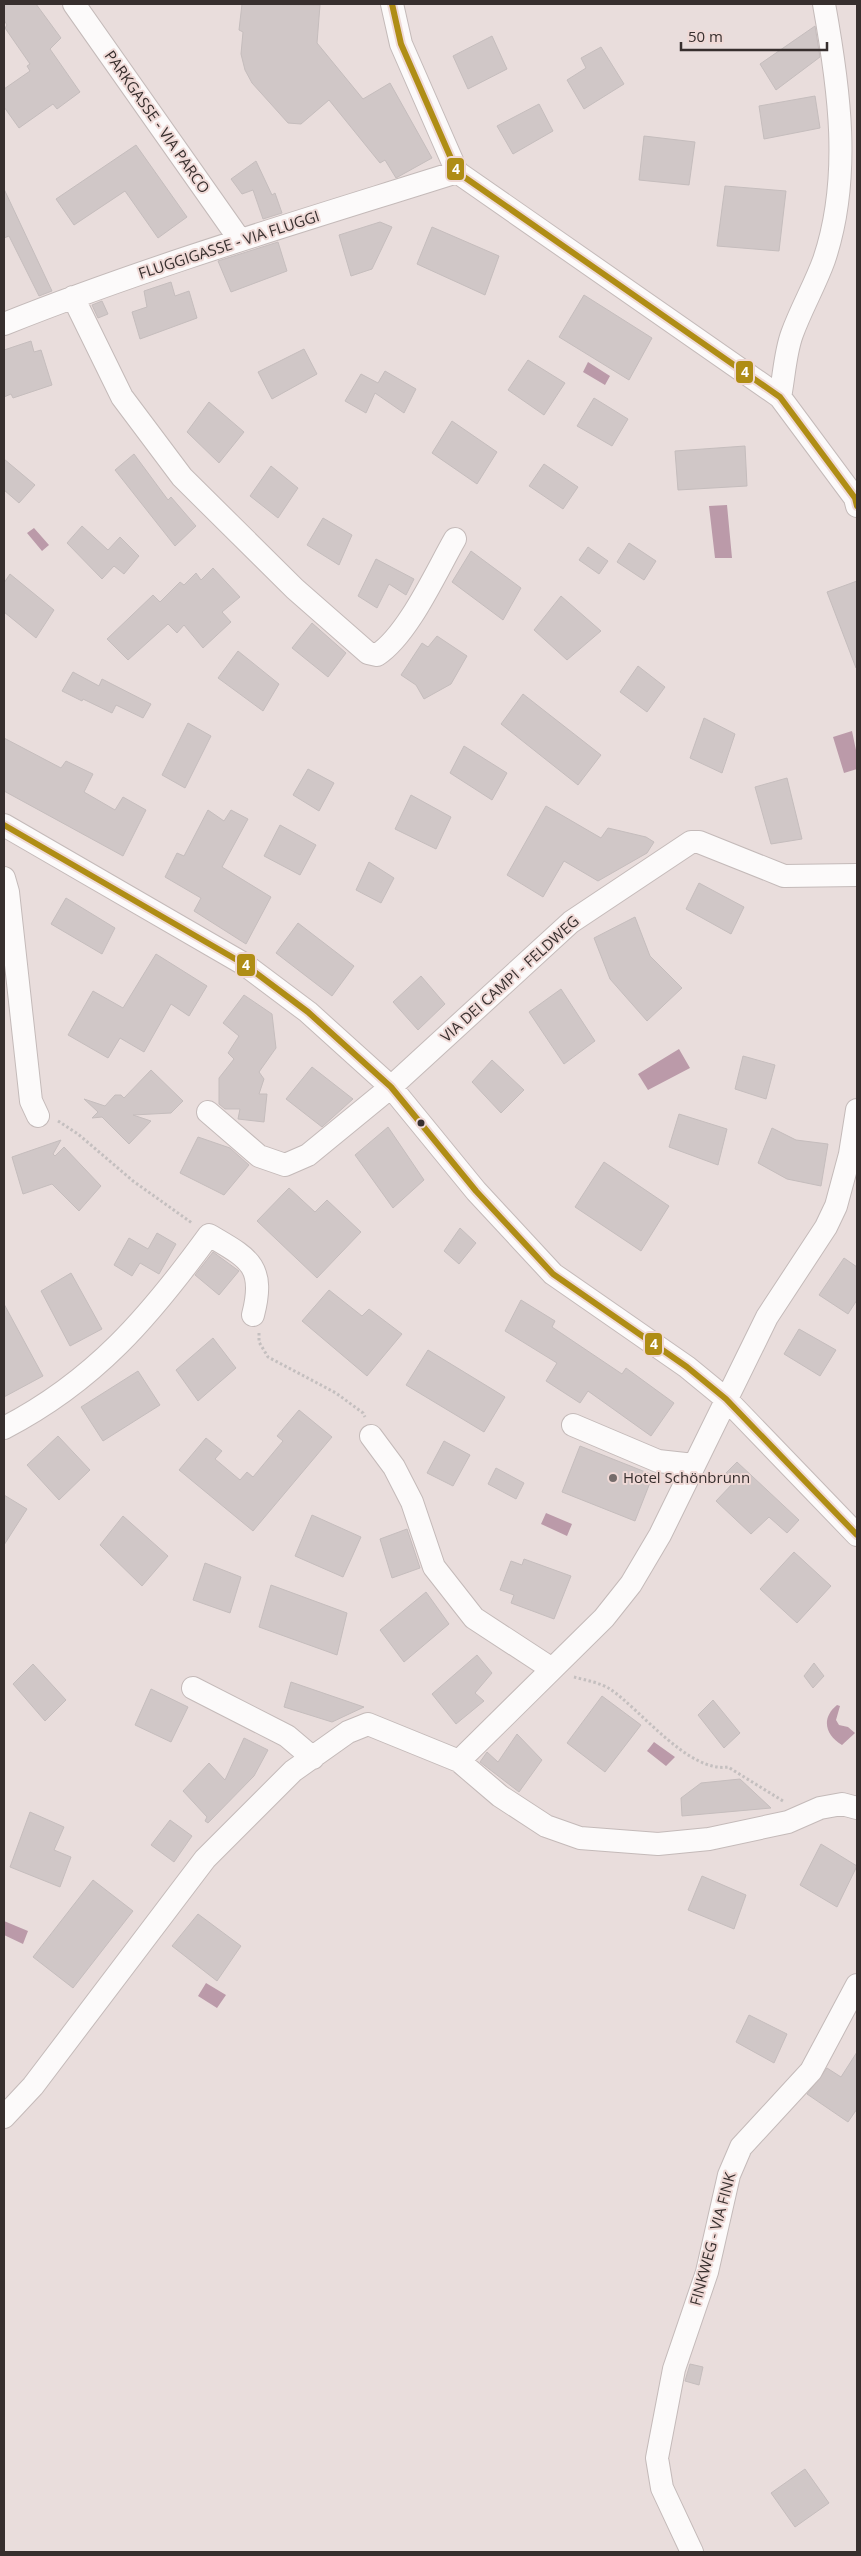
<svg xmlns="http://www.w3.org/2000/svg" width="861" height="2556" font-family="'Open Sans',sans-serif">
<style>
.water{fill:#bb9aa9}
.building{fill:#d0c7c7;stroke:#c5bdbd}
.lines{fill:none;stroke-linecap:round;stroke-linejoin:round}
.minor-casing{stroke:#c4bab9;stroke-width:24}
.path{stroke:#c4bfbf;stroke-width:3;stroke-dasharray:2.5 2.5;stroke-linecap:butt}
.minor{stroke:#fcfafa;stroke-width:22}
.bus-1-casing{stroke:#efd9d6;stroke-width:10}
.bus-1{stroke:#af8d15;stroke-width:6}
.bus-dot{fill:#372f2e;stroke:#efd9d6;stroke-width:2}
.poi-dot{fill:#756c6b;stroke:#efd9d6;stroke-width:2}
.labels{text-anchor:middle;stroke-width:4;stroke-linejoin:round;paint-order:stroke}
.street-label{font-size:15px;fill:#372f2e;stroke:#efd9d6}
.poi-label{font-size:15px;fill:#372f2e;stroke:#efd9d6;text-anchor:start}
.line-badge{stroke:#efd9d6;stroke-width:2}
.badge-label{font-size:14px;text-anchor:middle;font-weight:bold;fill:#fff}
</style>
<rect width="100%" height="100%" fill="#e9dddc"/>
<path class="water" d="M588 362 610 376 605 385 583 372Z
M727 505 732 558H715L709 506Z
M34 528 49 545 42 551 27 533Z
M852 731 857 755V769L844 773 833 737Z
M679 1049 690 1068 648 1090 638 1074Z
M546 1513 572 1524 567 1536 541 1524Z
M837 1705 840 1706 836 1720 839 1725 848 1727 855 1733 842 1745C825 1735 821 1718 837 1705Z
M654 1742 675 1757 666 1766 647 1751Z
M4 1921 28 1931 23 1944 4 1935Z
M206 1983 226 1995 217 2008 198 1996Z"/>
<path class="building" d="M4 4H36L61 38 50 49 80 92 57 109 53 104 19 128 4 107V89L30 71 27 66 30 64 5 28 7 25 4 20Z
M242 4 320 5 317 43 363 99 390 83 432 158 396 178 385 160 380 163 329 100 301 124 288 123 252 83 245 70 241 54 243 32 239 30Z
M815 26 820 57 776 90 760 64Z
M492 36 507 69 468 89 453 56Z
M601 47 624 84 584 109 567 80 586 68 581 58Z
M815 96 820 128 764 139 759 106Z
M539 104 553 131 513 154 497 126Z
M644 136 695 142 689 185 639 180Z
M136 145 187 217 158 238 125 191 74 225 56 199Z
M256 161 272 195 275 193 282 213 263 219 253 190 242 194 231 179Z
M725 186 786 191 779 251 717 246Z
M4 189 52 291 39 296 9 236 4 238Z
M380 222 392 227 372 269 351 276 339 235Z
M432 227 499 256 485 295 417 264Z
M278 242 287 271 231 292 218 261Z
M171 282 175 296 189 291 197 318 140 339 132 312 147 307 144 291Z
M584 295 652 338 629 380 559 337Z
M102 301 108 314 98 318 92 305Z
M31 341 34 352 41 350 52 385 13 398 11 394 4 397V350Z
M304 349 317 374 272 399 258 372Z
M528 360 565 383 544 415 508 390Z
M385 371 416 389 404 413 375 393 366 413 345 401 361 374 378 383Z
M594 398 628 419 612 446 577 426Z
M209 402 244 432 219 463 187 432Z
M452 421 497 452 477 484 432 453Z
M745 446 747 486 678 490 675 451Z
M134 454 168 500 171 497 196 526 175 546 115 470Z
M4 459 35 485 19 503 4 490Z
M544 464 578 487 563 509 529 486Z
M271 466 298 488 278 518 250 496Z
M323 518 352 535 339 565 307 545Z
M82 526 108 550 120 537 139 556 124 574 114 566 102 579 67 543Z
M629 543 656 561 644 580 617 562Z
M588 547 608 561 599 574 579 560Z
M471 551 521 588 503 620 452 582Z
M376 559 414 579 406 595 389 584 377 608 358 596Z
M213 568 240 597 222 612 231 622 203 648 184 625 177 633 168 624 128 660 107 639 153 595 160 602 180 582 184 585 196 573 201 580Z
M10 574 54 610 36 638 4 612V583Z
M857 581V667L856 668 827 592Z
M561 596 601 631 567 660 534 630Z
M312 623 346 653 328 677 292 648Z
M437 636 467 656 451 684 424 699 416 685 401 675 422 643 428 647Z
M238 651 279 684 263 711 218 678Z
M638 666 665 687 647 712 620 692Z
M73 672 99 686 102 679 151 704 143 718 116 705 112 713 83 699 82 701 62 691Z
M523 694 601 755 578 785 501 724Z
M704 718 735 734 722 773 690 758Z
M188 723 211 736 185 788 162 775Z
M4 738 61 768 66 761 93 774 84 792 115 810 123 797 146 810 123 856 4 791Z
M464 746 507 773 492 800 450 773Z
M308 769 334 783 319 811 293 795Z
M787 778 802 839 771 844 755 787Z
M411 795 451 817 436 849 395 829Z
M546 806 601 838 608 828 646 837 654 842 647 853 598 881 564 861 543 897 507 875Z
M208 810 224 821 231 810 248 819 222 867 271 897 246 944 194 911 201 898 165 877 177 853 184 856Z
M280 825 316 845 300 875 264 856Z
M369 862 394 878 381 903 356 890Z
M699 883 744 907 731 934 686 909Z
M66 898 115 928 102 954 51 924Z
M635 917 650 956 682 988 647 1021 610 979 594 938Z
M298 923 354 966 332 996 276 953Z
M156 954 207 986 189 1016 171 1004 144 1052 120 1038 108 1058 68 1035 93 991 123 1008Z
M421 976 445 1004 418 1030 393 1002Z
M561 989 595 1041 564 1064 529 1012Z
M244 995 272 1014 276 1048 259 1072 264 1079 259 1094H267L264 1122 238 1119 240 1109H225L219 1104V1078L234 1059 228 1053 239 1036 223 1023Z
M743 1056 775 1065 766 1099 735 1089Z
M492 1060 524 1090 501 1113 472 1082Z
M312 1067 353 1099 322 1127 286 1099Z
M151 1070 183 1101 171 1113 133 1115 151 1121 129 1144 102 1117 92 1118 98 1112 84 1099 105 1106 115 1095H121L124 1098Z
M679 1114 727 1129 718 1165 669 1147Z
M388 1127 424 1180 393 1208 355 1155Z
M772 1128 796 1140 828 1144 821 1186 787 1179 758 1163Z
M198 1137 230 1148 249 1165 224 1195 180 1173Z
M61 1140 53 1154 55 1156 64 1147 101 1186 79 1211 52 1184 23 1194 12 1157Z
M604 1162 669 1206 641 1251 575 1207Z
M289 1188 315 1212 327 1200 361 1232 317 1278 257 1221Z
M460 1228 476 1243 459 1264 444 1251Z
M157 1233 176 1244 159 1274 140 1263 132 1276 114 1265 129 1238 148 1249Z
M213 1252 239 1271 219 1295 195 1275Z
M844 1258 857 1267V1300L848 1314 819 1295Z
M71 1273 102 1329 70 1346 41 1291Z
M329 1290 362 1316 369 1309 402 1334 367 1376 302 1321Z
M521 1300 555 1321 552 1327 622 1374 626 1368 674 1403 651 1436 588 1391 580 1403 546 1381 557 1363 505 1331Z
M4 1304 43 1376 4 1397Z
M799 1329 836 1350 820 1376 784 1354Z
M213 1338 236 1368 198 1401 176 1370Z
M428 1350 505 1397 484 1432 406 1385Z
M138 1371 160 1405 103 1441 81 1407Z
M299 1410 332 1437 253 1531 179 1470 206 1438 222 1451 215 1459 240 1480 247 1472 253 1477 283 1441 277 1436Z
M58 1436 90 1470 59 1500 27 1465Z
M444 1441 470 1455 453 1486 427 1473Z
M580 1446 653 1475 635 1521 562 1492Z
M737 1462 799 1520 787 1533 769 1517 751 1534 716 1501 735 1481 726 1473Z
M496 1468 524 1483 516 1499 488 1484Z
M4 1495 27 1509 4 1545Z
M312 1515 361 1537 343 1577 295 1556Z
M123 1516 168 1556 142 1586 100 1545Z
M407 1529 420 1568 392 1578 380 1539Z
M794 1552 831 1586 797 1623 760 1589Z
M524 1559 571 1576 554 1619 511 1603 514 1595 500 1590 511 1561 522 1565Z
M205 1563 241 1577 230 1613 193 1600Z
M271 1585 347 1613 337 1655 259 1627Z
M426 1592 449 1624 404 1662 380 1630Z
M477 1655 492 1673 475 1693 484 1701 456 1724 432 1694Z
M814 1663 824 1676 813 1688 804 1676Z
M33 1664 66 1700 45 1721 13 1684Z
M291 1682 364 1707 332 1722 284 1707Z
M151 1689 188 1707 171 1742 135 1725Z
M602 1696 641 1725 605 1772 567 1743Z
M713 1700 740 1733 724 1748 698 1715Z
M517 1734 542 1760 519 1792 480 1762 487 1752 498 1762Z
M244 1738 268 1750 254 1776 208 1823 205 1821 207 1817 183 1791 209 1763 225 1780Z
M740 1779 771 1808 682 1816 681 1798 701 1783Z
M30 1812 64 1827 54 1850 71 1857 60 1887 10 1867Z
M170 1820 192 1836 174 1862 151 1845Z
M821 1844 857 1866 837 1907 800 1885Z
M702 1876 746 1895 734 1929 688 1910Z
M93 1880 133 1911 73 1988 33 1957Z
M198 1914 241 1946 217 1981 172 1946Z
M749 2015 787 2034 774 2063 736 2042Z
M857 2052V2109L848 2122 807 2094 827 2068 841 2077Z
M690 2364 703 2367 699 2385 685 2381Z
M805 2469 829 2503 795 2527 771 2493Z"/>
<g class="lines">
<g class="minor-casing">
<path id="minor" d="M74 4 240 240
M392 4 401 44 457 172 780 397 855 498 857 506
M73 297 122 397 182 477 295 589 368 653 377 655C408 635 436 572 455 539
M4 324C152 265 305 220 457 172
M780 397C784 377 785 353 792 334 801 309 815 285 824 260 852 177 839 87 824 4
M4 825 244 964 308 1012 391 1087 476 1191 553 1274 687 1367 726 1399 857 1535
M4 878 8 892 31 1101 38 1116
M208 1112 259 1156 285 1165 308 1155 391 1087 571 922 691 842H699L784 876 857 875
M573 1425 658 1461 694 1465
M4 1428C95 1381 150 1316 209 1235 248 1258 266 1265 253 1315
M371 1436 394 1467 412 1502 434 1567 474 1618 552 1669
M193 1688 287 1736 313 1758
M459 1761 604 1618 631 1584 660 1535 767 1317 826 1227 836 1206 850 1154 857 1110
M4 2117 33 2086 205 1859 293 1771 348 1732 368 1724 459 1761 500 1796 546 1826 580 1838 658 1844 709 1839 788 1822 820 1808 842 1804 857 1808
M692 2552 662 2488 657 2458 674 2369 707 2272 729 2175 741 2147 811 2071 857 1985"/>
</g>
<path class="path" d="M58 1121 78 1134 133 1181 192 1223
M259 1333V1342L268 1357 336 1393 363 1413 365 1417
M574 1677C585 1680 601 1683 610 1689 641 1710 689 1773 728 1767L783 1801"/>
<use href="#minor" class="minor"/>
<g class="bus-1-casing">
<path id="bus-1" d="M392 4 401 44 457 172 780 397 855 498 857 506
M4 825 244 964 308 1012 391 1087 476 1191 553 1274 687 1367 726 1399 857 1535"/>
</g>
<use href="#bus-1" class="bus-1"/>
</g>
<circle class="bus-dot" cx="421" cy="1123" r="4.5"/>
<circle class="poi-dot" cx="613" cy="1478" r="5"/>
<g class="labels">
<g class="street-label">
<text transform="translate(157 122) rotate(55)" y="5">PARKGASSE - VIA PARCO</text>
<text transform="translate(229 245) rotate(-18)" y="5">FLUGGIGASSE - VIA FLUGGI</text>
<text transform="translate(510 979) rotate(-42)" y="5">VIA DEI CAMPI - FELDWEG</text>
<text transform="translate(713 2239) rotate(-75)" y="5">FINKWEG - VIA FINK</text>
</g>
<g class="poi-label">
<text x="623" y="1483">Hotel Schönbrunn</text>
</g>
</g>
<g class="line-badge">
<rect x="446" y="157" width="19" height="24" rx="5" fill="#af8d15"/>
<rect x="735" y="360" width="19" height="24" rx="5" fill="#af8d15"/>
<rect x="236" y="953" width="20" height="24" rx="5" fill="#af8d15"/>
<rect x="644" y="1332" width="19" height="24" rx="5" fill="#af8d15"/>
</g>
<g class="badge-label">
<text x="456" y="174">4</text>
<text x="745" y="377">4</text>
<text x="246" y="970">4</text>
<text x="654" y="1349">4</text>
</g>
<rect width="861" height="2556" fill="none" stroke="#372f2e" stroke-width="10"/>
<path d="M681 42v8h146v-8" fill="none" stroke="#372f2e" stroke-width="2.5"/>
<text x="688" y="42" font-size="15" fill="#372f2e" stroke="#efd9d6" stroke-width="4" paint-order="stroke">50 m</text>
</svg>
